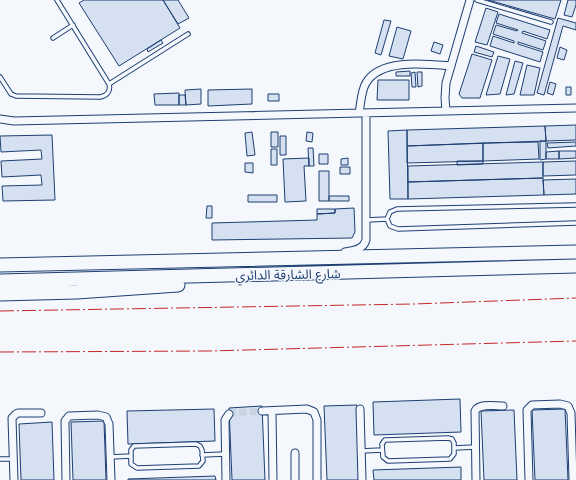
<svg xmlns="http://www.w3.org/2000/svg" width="576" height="480" font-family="Quicksand,'Noto Sans Arabic',sans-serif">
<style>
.building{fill:#d5e0f0;stroke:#1d3f73}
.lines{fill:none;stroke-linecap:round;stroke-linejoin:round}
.minor-tunnel{stroke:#c9d2e0;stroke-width:7;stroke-dasharray:7 3.5;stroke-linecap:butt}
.service-casing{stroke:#1d3f73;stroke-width:5.5}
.minor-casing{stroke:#1d3f73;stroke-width:9}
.motorway-casing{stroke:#1d3f73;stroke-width:15}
.service{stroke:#f4f7fb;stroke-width:3.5}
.minor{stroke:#f4f7fb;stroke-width:7}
.motorway{stroke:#f4f7fb;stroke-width:13}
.power{stroke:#c62828;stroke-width:1;stroke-dasharray:14 3 2 3;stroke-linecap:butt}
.labels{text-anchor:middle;stroke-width:3;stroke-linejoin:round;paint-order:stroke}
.street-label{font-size:13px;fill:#1d3f73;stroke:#f4f7fb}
</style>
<rect width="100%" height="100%" fill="#f4f7fb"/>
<path class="building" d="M84 0H163L180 28 119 66 79 3Z
M163 0H178L189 18 178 24Z
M488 0H561L555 19Z
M568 0H576V5L572 17 564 15Z
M486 8 498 12 487 45 475 42Z
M499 14 550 30 547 39 523 31 522 33 546 41 543 50 518 42V44L543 52 540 62 490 46 493 36 514 43V41L493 34 496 25 517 31 518 30 496 23Z
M558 18 576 23V30L563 26 544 95 537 93Z
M384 20 391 21 381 55 375 53Z
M397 27 411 31 403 59 389 56Z
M161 40 163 43 148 52 147 49Z
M434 42 443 45 440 54 431 51Z
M476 46 494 52 492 57 474 52Z
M560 47 567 50 564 60 557 58Z
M472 54 492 60 480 98H462L459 94Z
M498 56 510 59 500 94 486 95Z
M515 61 523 63 514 94 506 95Z
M527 65 540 68 534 95H520Z
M410 71V76H396V72Z
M415 72 416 87H412L411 73Z
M417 72H422V86L418 87Z
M378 80H409V100H377Z
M550 82 556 84 553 95 547 93Z
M566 87H571V95H566Z
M201 89V104L186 105 185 90Z
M252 89V104L208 106V90Z
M179 93V105H155L154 94Z
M268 94H279V101H268Z
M179 95H185L186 105H179Z
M576 125V140L546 141 545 126Z
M545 126 546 141 407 146V130Z
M407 130 408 199H390L388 131Z
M252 132 255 155 247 156 245 133Z
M271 132H278V147H271Z
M307 132 313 133 312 142 306 141Z
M52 135 55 200 3 201 2 186 42 185 41 175 2 177 1 161 42 159 41 150 1 152 0 136Z
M280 136H286V155H280Z
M540 141H546V159L540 160Z
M538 142 539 159 483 161V143Z
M576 142V146L548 148 547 143Z
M483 143V161L407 163V146Z
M308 148H313L314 166H309Z
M271 149H277V165H271Z
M559 151H576V158L559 159Z
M559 151V159H546V152Z
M319 154H328V164H319Z
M309 158V166H304L306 201 285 202 283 159Z
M348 158V165H341V159Z
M457 161H483V164L457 165Z
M576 161V175L543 176V162Z
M543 162V178L408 182V166Z
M245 163H253V173L245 172Z
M340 167H350V174H340Z
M319 171H329V201H319Z
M543 178 544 195 408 199V182Z
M576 179V194L544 195 543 180Z
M248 195H277V202H248Z
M329 196H349V201H329Z
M207 206H212V218H206Z
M354 208 355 232 352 238 212 240V223L317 220V214L335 213V209Z
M317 209H335V213L317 214Z
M460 399 461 432 374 435 373 402Z
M357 405 360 480H327L324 406Z
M262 406 265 480H232L229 408Z
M214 409 215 441 128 444 127 411Z
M565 409 568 480H535L532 410Z
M514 410 517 480H484L481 411Z
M104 421 106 480H73L71 422Z
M52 422 54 480H21L19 424Z
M461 467V480H374L373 470Z
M215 476 216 480H128V479Z"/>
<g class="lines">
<path class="minor-tunnel" d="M229 414 232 413 262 411"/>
<g class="service-casing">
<path id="service" d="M477 0 551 22
M53 38 73 25
M0 77 11 94 16 96 100 97C107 96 111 91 109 84L57 0
M109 84 188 34
M576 205 397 209 390 212 387 219 390 226 398 229 576 223
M367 220 387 219
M448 438 452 439 454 443V454L450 459 388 461 383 457 382 444 385 440Z
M196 444 200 446 202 450 203 461 199 466 137 468 131 464V450L134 446Z
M454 448 476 447
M361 451 382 450
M202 455 225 454
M110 457 131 456
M0 459H13"/>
</g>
<g class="minor-casing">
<path id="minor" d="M446 111 445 98 446 83 470 0
M359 113C361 103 361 91 366 83 380 58 427 64 451 66
M0 119 14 121 576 108
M345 252C354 250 363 250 366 240V113
M360 409 362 480
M262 411 307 409 314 412 317 420V480
M272 411 273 480
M295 453V480
M14 480 12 418 16 414 18 413H41
M66 480 65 421 69 416 98 415 106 417 109 424 111 480
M226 480 225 420 229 414
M476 480 475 411C479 403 494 406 503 406
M529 480 527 410 532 405 560 404 568 406 571 413 573 480"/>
</g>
<g class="motorway-casing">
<path id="motorway" d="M0 265 576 252
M0 281 576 266
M0 294 77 292 178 285"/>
</g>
<use href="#service" class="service"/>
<use href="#minor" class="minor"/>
<use href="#motorway" class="motorway"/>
<path class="power" d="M0 311 414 304 576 298
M0 352 209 351 576 341"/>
</g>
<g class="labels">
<g class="street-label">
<text transform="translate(288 274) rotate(-1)" y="5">شارع الشارقة الدائري</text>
</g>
</g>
</svg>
